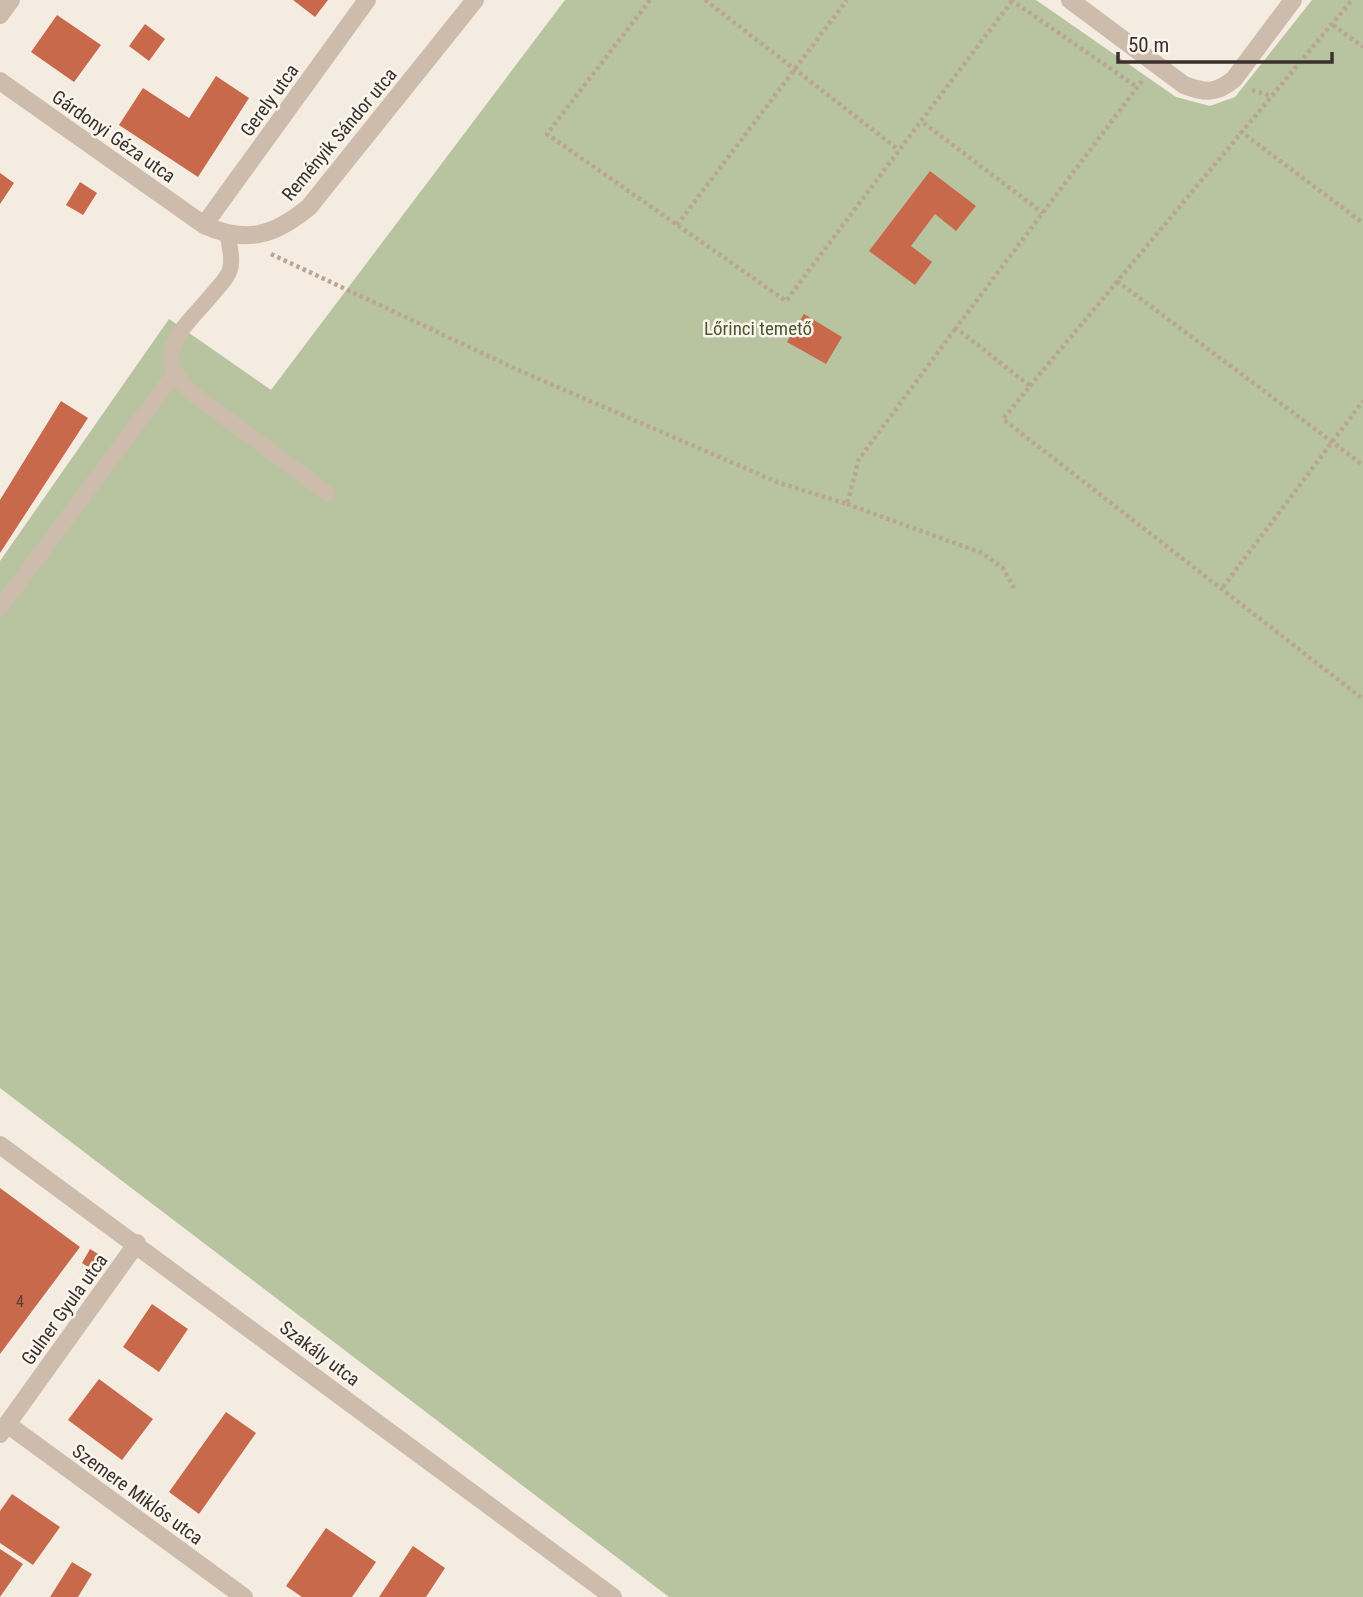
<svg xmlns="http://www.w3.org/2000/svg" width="1363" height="1597" font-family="'Roboto Condensed',sans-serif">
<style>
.green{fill:#b8c4a0}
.building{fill:#c8694b}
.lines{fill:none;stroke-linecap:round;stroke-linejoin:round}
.path{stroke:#b9a596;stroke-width:4.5;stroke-dasharray:3.5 3.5;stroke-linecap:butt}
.service{stroke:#cdbbac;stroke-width:16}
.minor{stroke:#cdbbac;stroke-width:18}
.tertiary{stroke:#cdbbac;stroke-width:18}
.labels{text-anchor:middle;stroke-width:5;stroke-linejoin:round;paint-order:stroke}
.number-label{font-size:16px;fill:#5e3e33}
.street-label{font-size:19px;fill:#3b302b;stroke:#fbf5ee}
.park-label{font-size:19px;fill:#4a5a2e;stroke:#fbf5ee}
</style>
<rect width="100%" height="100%" fill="#f4ebe1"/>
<path class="green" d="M565 0H1036L1176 97 1210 106 1235 97 1312 0H1363V1597H669L0 1088V561L169 319 271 390Z"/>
<path class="building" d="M293 0H328L315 17Z
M57 15 101 45 74 82 31 52Z
M145 24 165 39 149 61 129 46Z
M216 76 249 98 198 177 119 125 143 88 189 118Z
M930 171 976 206 956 231 935 214 911 246 932 262 915 285 869 251Z
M0 173 14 183 0 204Z
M80 182 97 193 83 215 66 205Z
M804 314 842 337 826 364 787 342Z
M61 401 88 418 0 553V500Z
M0 1188 80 1247 0 1354Z
M90 1249 100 1255 91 1269 82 1263Z
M152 1304 188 1329 159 1372 123 1347Z
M99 1379 153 1419 122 1460 68 1420Z
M226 1412 256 1433 199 1514 169 1492Z
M12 1494 60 1527 33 1565 0 1543V1511Z
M326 1528 376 1562 352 1597H302L286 1586Z
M413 1546 445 1568 426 1597H379Z
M0 1549 23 1564 0 1597Z
M72 1562 92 1574 78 1597H50Z"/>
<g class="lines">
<path class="path" d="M650 0 547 134 786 301 921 121
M705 0 899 150
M1011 0 1137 87
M1012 1 921 121 1043 213
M1333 25 1363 47
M1142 81 956 328 1030 386 1003 419 1363 699
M1252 90 1271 96
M1240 131 1363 223
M677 225 847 0
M271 254 516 369 777 482 847 504 859 459 956 328
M1117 281 1363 465
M1030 386 1352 0
M847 504 982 553 1003 568 1015 590
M1223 587 1363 401"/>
<path class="service" d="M228 236C229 244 232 255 231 263 231 274 222 283 215 291 186 327 146 352 192 393L327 493
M0 608 174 374"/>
<path class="minor" d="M1070 0 1184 85C1205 93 1216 94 1234 79L1293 0
M0 81 204 225C246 244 274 236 309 207L475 0
M204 225 367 0
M0 1145 613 1597
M7 1424 244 1597
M0 1434 137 1243"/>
<path class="tertiary" d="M0 15 11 0"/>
</g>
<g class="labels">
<g class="number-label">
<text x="20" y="1307">4</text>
</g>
<g class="street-label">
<text transform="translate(269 100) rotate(-54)" y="7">Gerely utca</text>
<text transform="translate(339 134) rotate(-50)" y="7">Reményik Sándor utca</text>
<text transform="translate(114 136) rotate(35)" y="7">Gárdonyi Géza utca</text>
<text transform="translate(64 1309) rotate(-54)" y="7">Gulner Gyula utca</text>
<text transform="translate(320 1353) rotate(37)" y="7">Szakály utca</text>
<text transform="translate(138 1494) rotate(36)" y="7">Szemere Miklós utca</text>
</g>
<g class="park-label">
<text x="758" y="335">Lőrinci temető</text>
</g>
</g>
<path d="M1118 52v10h214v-10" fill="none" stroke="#3b302b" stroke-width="3.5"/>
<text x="1128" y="52" font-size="21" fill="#3b302b" stroke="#fbf5ee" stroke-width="5" paint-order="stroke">50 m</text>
</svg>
